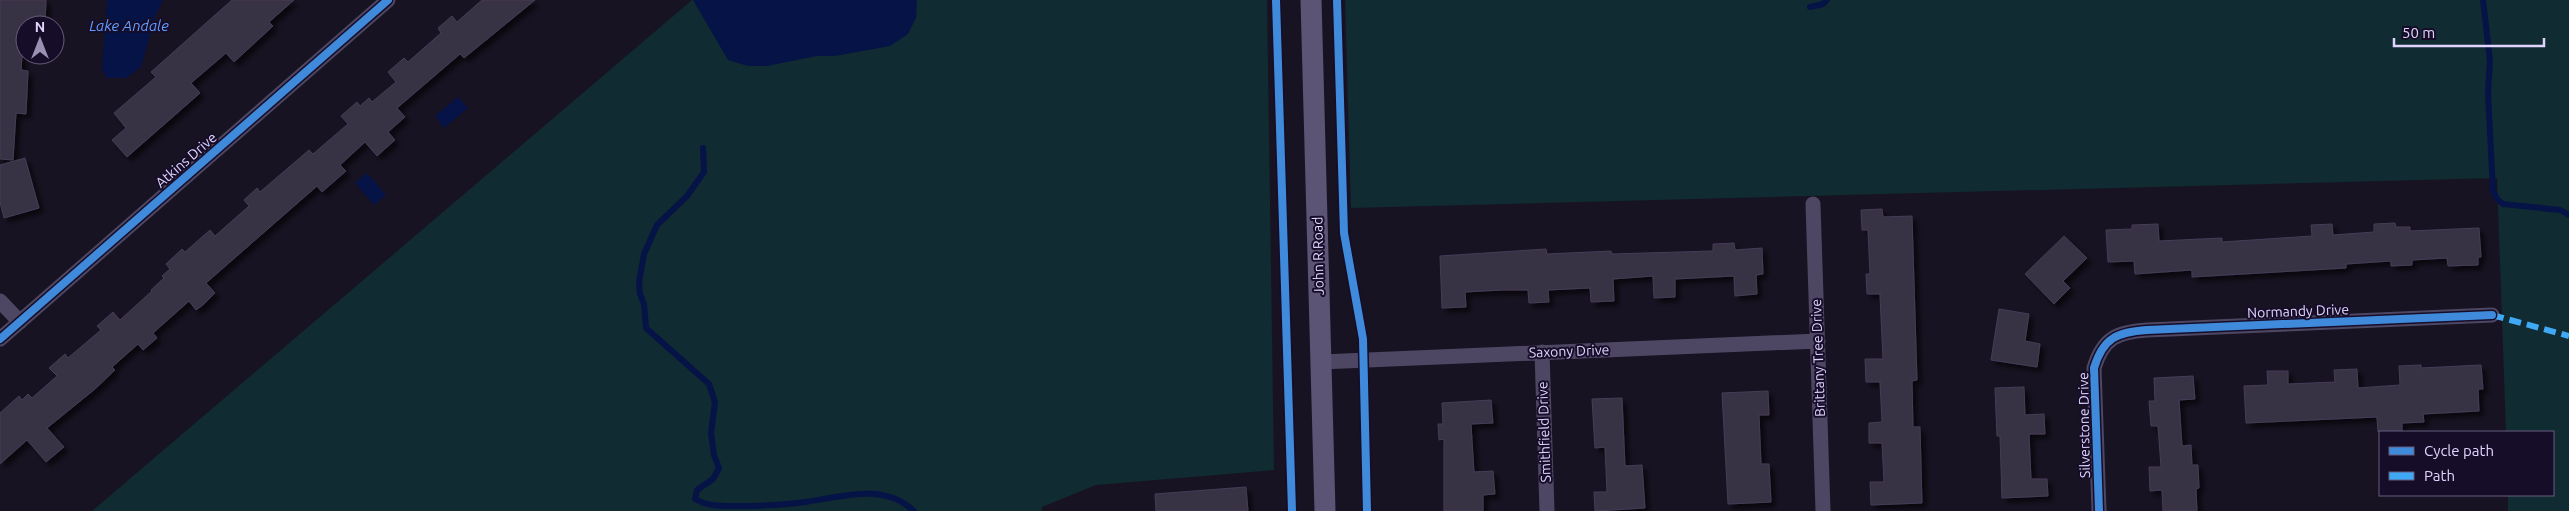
<svg xmlns="http://www.w3.org/2000/svg" width="2569" height="511" font-family="Ubuntu,sans-serif">
<style>
.green{fill:#102b31}
.water{fill:#061346}
.lines{fill:none;stroke-linecap:round;stroke-linejoin:round}
.stream{stroke:#061346;stroke-width:6}
.building{fill:#383144;stroke:#463d57;filter:url(#shadow)}
.street{stroke:#4d4763;stroke-width:15}
.secondary{stroke:#5b5475;stroke-width:21}
.quiet{stroke:#3fa9f5;stroke-width:6;stroke-dasharray:12 6;stroke-linecap:butt}
.cycleway-casing{stroke:#160d28;stroke-width:11}
.cycleway{stroke:#408adc;stroke-width:8}
.labels{text-anchor:middle;stroke-width:4;stroke-linejoin:round;paint-order:stroke}
.street-label{font-size:14px;fill:#e0d4ff;stroke:#160d28}
.water-label{font-size:15px;font-style:italic;fill:#629eff;stroke:#160d28}
</style>
<defs>
<filter id="shadow"><feDropShadow dx="4.5" dy="4.5" stdDeviation="2.5" flood-color="#0009"/></filter>
</defs>
<rect width="100%" height="100%" fill="#181322"/>
<path class="green" d="M692 0H1267L1274 470 1096 485 1042 507V511H92Z
M1345 0H2569V511H2508V495H2553V432H2506L2497 178 1351 208Z"/>
<path class="water" d="M107 0H163L155 17 141 67 126 78H107L102 70Z
M693 0H917L916 18 908 34 890 46 835 56H817L767 66H748L728 60Z
M458 97 468 108 444 128 435 116Z
M367 173 386 195 374 205 355 183Z"/>
<g class="lines">
<path class="stream" d="M2483 0 2490 61 2488 93 2493 191 2497 199 2503 204 2560 210 2569 215
M1810 7 1823 4 1827 0
M703 148 704 172 687 196 657 225 644 254 639 282 640 294 644 304 646 328 709 384 715 402 711 433 714 455 719 468 713 479 697 490 695 499C709 507 723 506 739 506 761 506 783 505 805 502 842 497 883 482 914 511"/>
</g>
<path class="building" d="M0 0H46L45 25H25L24 28 21 70 28 71 26 114 16 113 13 160 0 159Z
M232 0H294L269 22 273 26 234 62 226 53 191 83 200 93 127 157 112 140 126 128 114 113 156 77 151 72Z
M482 0H535L464 58 460 54 397 108 405 117 388 132 395 140 377 156 365 142 340 165 346 171 322 192 317 186 206 283 215 293 203 305 196 310 189 301 153 333 157 338 143 350 138 344 112 367 115 370 95 389 47 428 64 447 46 462 27 440 0 464V413L19 396 22 400 28 394 32 398 57 376 49 368 65 354 68 358 101 330 97 326 113 312 120 320 152 291 151 290 164 278 162 276 170 269 166 264 182 249 185 252 210 230 215 236 249 206 244 200 257 188 260 192 309 150 313 154 348 124 341 116 357 102 360 106 369 98 372 102 396 82 388 72 404 58 408 62 441 33 438 28 452 16 457 22Z
M25 158 39 208 4 218 0 202V165Z
M1882 209 1883 217 1912 216 1917 380 1912 381 1913 427H1920L1922 503 1871 505 1870 482H1884L1882 443H1869V423L1882 422 1880 382H1866L1865 359H1883L1881 317 1880 294H1867L1866 274H1870L1868 230H1862L1861 210Z
M2395 223 2396 227H2410V231L2479 228 2481 257H2478V265L2448 266 2447 258 2412 260V265L2391 266V261L2346 264V268L2192 277V270L2135 274 2134 261 2108 262 2106 230 2132 229V225L2158 224 2159 241 2222 238V242L2312 236 2311 225 2332 224 2333 235 2374 232V224Z
M2064 236 2087 258 2063 281 2070 288 2054 304 2025 274Z
M1734 243 1735 250 1762 248 1763 274 1756 275 1757 294 1735 296 1734 276 1675 279V297L1654 298 1653 276 1613 279 1614 301 1591 302 1590 288 1548 290 1549 302 1529 303 1528 290H1502L1465 292 1466 307 1442 308 1440 256 1546 249 1547 254 1611 251 1612 254 1713 251V244Z
M1999 309 2029 314 2025 341 2040 344 2037 367 1991 360Z
M2421 365V368L2481 365 2483 389H2478L2479 411 2423 414 2424 422 2402 423V432H2378L2377 417 2246 423 2244 386 2268 385 2267 371H2288V384L2335 382 2334 370 2357 369 2358 388 2400 385 2399 366Z
M2193 376 2195 399 2179 400 2182 446 2191 445 2192 465H2198L2199 488 2196 489 2197 511H2163L2162 490 2150 491 2149 467H2161L2158 426H2151L2149 401H2155L2154 378Z
M2024 387 2025 415 2044 414 2045 434H2029L2031 479H2047L2048 496 2002 498 2000 436H1997L1995 388Z
M1768 391 1769 415H1759L1761 464H1769L1771 502 1728 504 1722 393Z
M1622 398 1625 466 1642 465 1645 508 1595 511 1594 492H1607L1605 447 1595 448 1592 399Z
M1491 400 1493 423 1471 424 1474 472 1493 471 1495 494 1483 495V511H1444V439L1439 440 1438 424H1443L1442 403Z
M1246 487 1248 511H1156L1155 494Z"/>
<g class="lines">
<path class="street" d="M1813 204 1823 511
M0 301 20 322
M0 339 388 0
M1542 352 1547 511
M1321 362 1818 341
M2099 511 2094 368C2103 338 2117 332 2147 330L2492 315"/>
<path class="secondary" d="M1311 0 1325 511"/>
<path class="quiet" d="M2492 315 2569 336"/>
<g class="cycleway-casing">
<path id="cycleway" d="M1276 0 1292 511
M1337 0 1344 233 1363 339 1367 511
M0 339 388 0
M2099 511 2094 368C2103 338 2117 332 2147 330L2492 315"/>
</g>
<use href="#cycleway" class="cycleway"/>
</g>
<g class="labels">
<g class="street-label">
<text transform="translate(186 160) rotate(-41)" y="5">Atkins Drive</text>
<text transform="translate(1318 256) rotate(-91)" y="5">John R Road</text>
<text transform="translate(2298 311) rotate(-2)" y="5">Normandy Drive</text>
<text transform="translate(1569 351) rotate(-2)" y="5">Saxony Drive</text>
<text transform="translate(1818 358) rotate(-92)" y="5">Brittany Tree Drive</text>
<text transform="translate(2084 425) rotate(-91)" y="5">Silverstone Drive</text>
<text transform="translate(1544 432) rotate(-92)" y="5">Smithfield Drive</text>
</g>
<g class="water-label">
<text x="129" y="31">Lake Andale</text>
</g>
</g>
<rect x="2379" y="431" width="175" height="65" fill="#160d28" stroke="#675d7e"/>
<rect x="2389" y="447" width="25" height="8" fill="#408adc" stroke="#675d7e"/>
<text x="2424" y="456" font-size="15" fill="#e0d4ff">Cycle path</text>
<rect x="2389" y="472" width="25" height="8" fill="#3fa9f5" stroke="#675d7e"/>
<text x="2424" y="481" font-size="15" fill="#e0d4ff">Path</text>
<g transform="translate(40 40)"><circle r="24" fill="#160d28" stroke="#675d7e"/>
<path d="M0-4L9 19L0 12L-9 19Z" fill="#9a90b2"/>
<text y="-8" font-size="14" font-weight="bold" text-anchor="middle" fill="#e0d4ff">N</text>
</g>
<path d="M2394 38v8h150v-8" fill="none" stroke="#e0d4ff" stroke-width="2.5"/>
<text x="2402" y="38" font-size="15" fill="#e0d4ff" stroke="#160d28" stroke-width="4" paint-order="stroke">50 m</text>
</svg>
